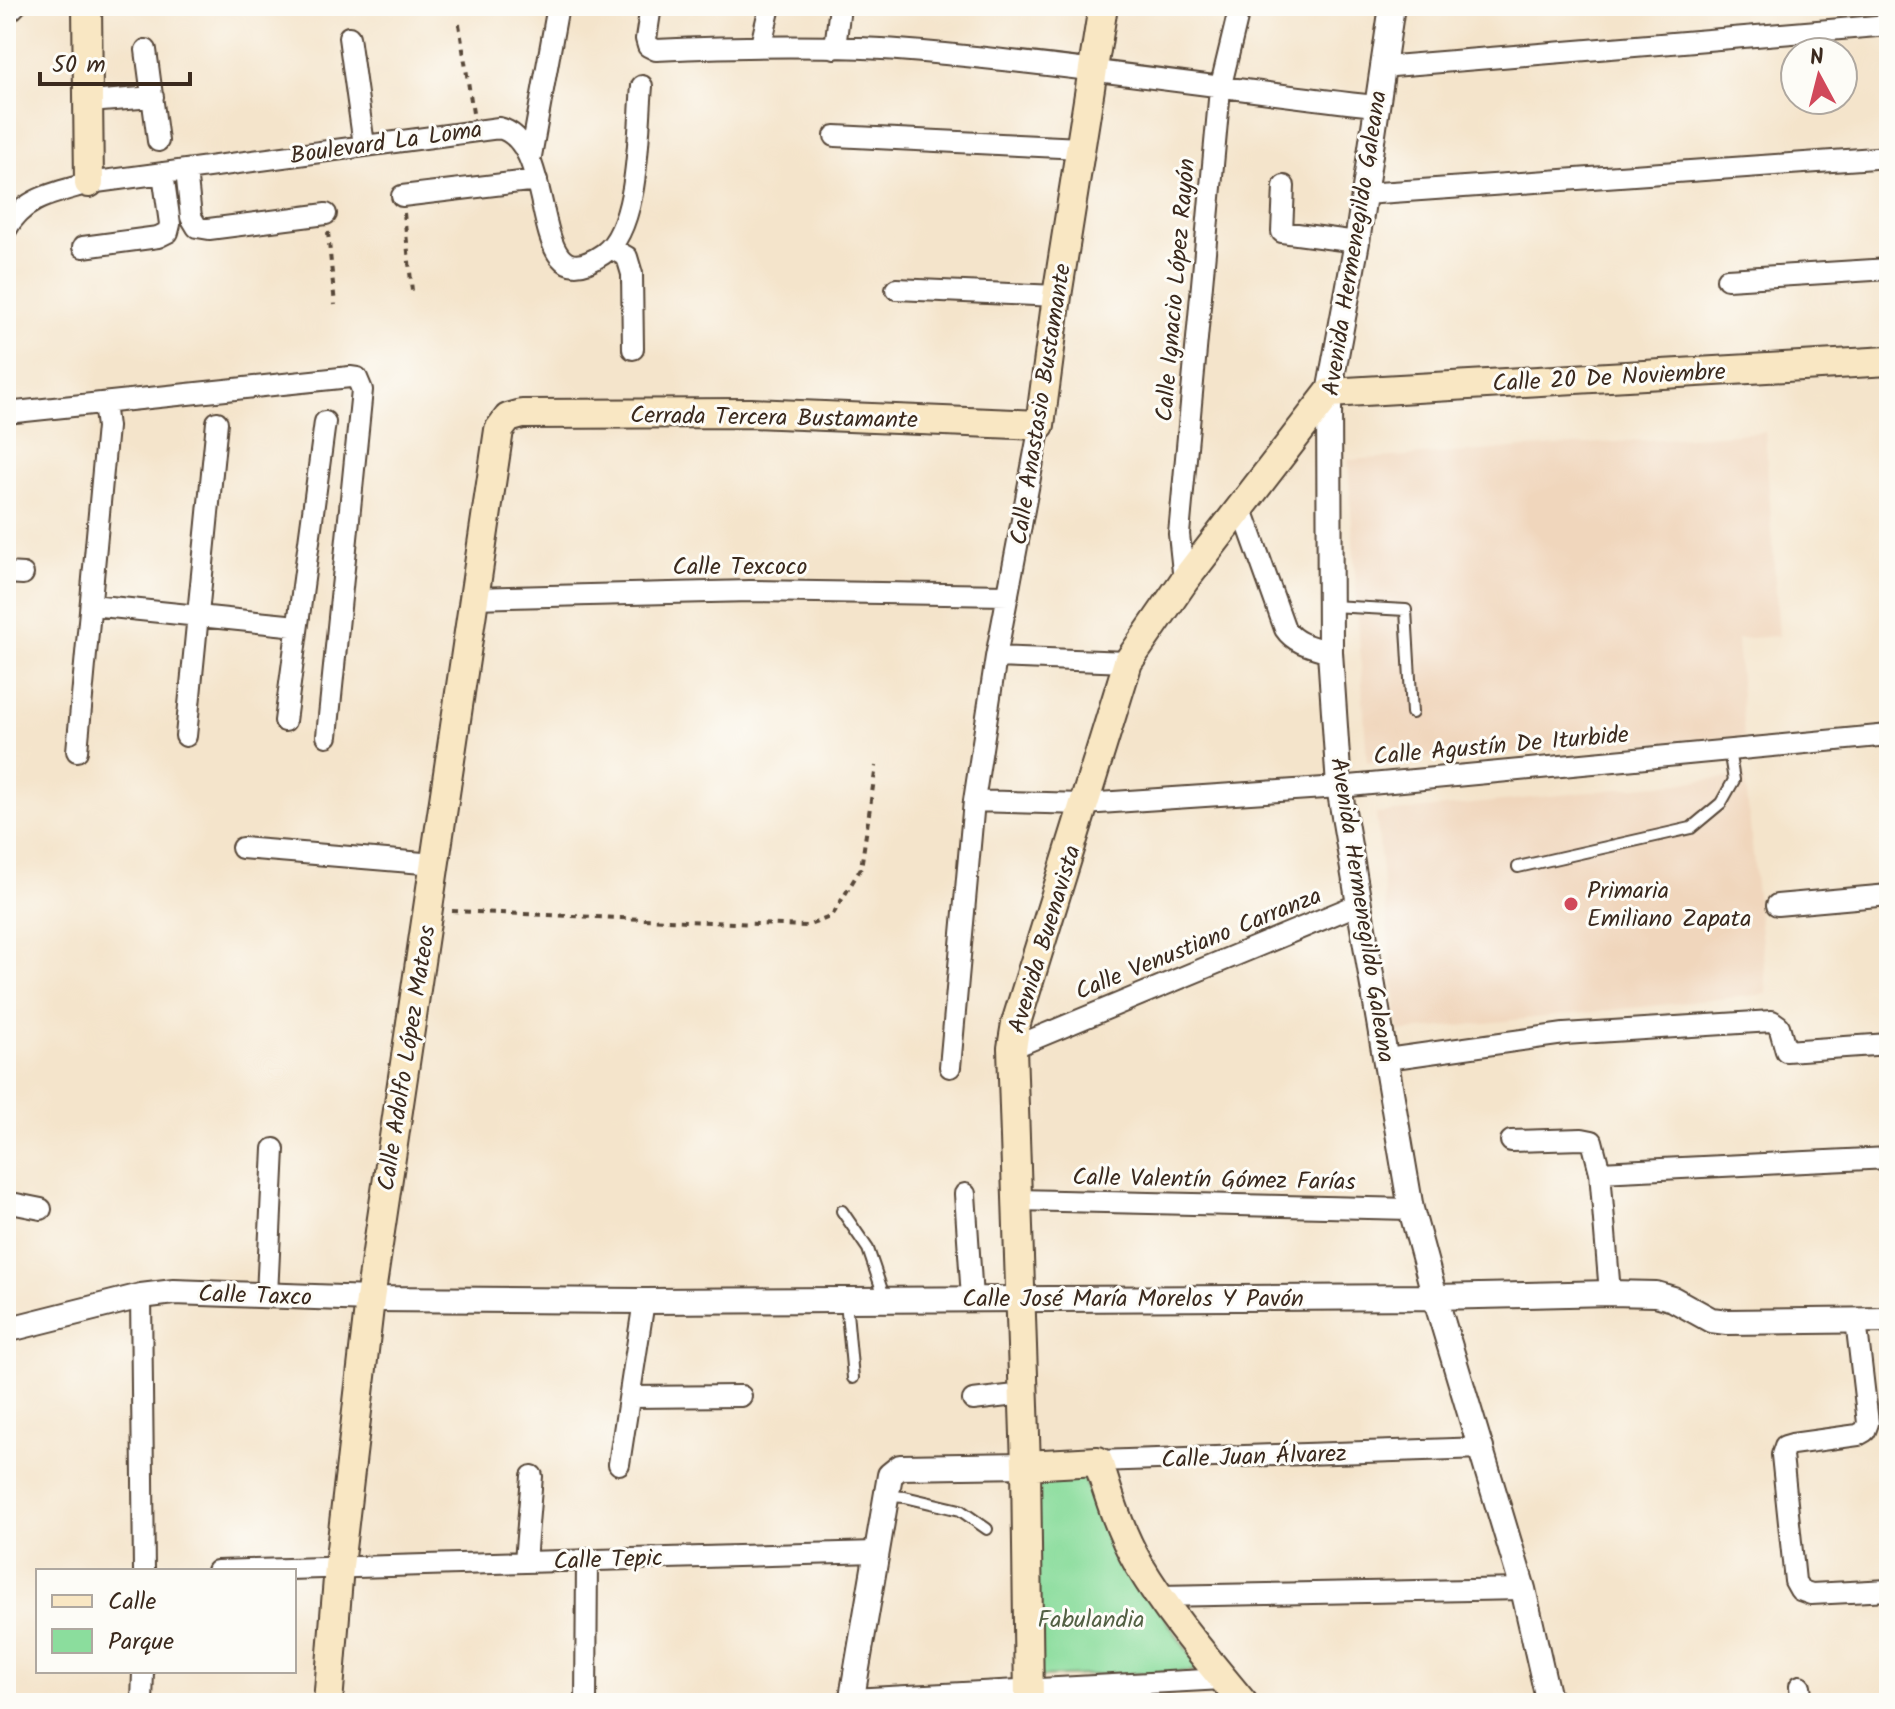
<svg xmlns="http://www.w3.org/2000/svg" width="1895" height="1709" font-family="Kalam,sans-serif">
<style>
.built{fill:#f0d6bc}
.green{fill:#8bdd9d;stroke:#63845e;stroke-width:2}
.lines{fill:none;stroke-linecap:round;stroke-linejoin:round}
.service-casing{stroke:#574638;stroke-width:14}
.minor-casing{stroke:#574638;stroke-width:24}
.tertiary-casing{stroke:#574638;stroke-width:28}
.secondary-casing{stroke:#574638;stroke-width:32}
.path{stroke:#574638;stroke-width:4;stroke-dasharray:6 6;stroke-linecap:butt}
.service{stroke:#fff;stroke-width:10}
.minor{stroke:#fff;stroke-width:20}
.tertiary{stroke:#fff;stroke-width:24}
.secondary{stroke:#f9e7c3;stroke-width:28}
.poi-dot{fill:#d1495b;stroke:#fdfcf7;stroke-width:3}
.labels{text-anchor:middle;stroke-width:6;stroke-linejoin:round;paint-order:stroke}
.street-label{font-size:24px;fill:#3b2a1e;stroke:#fdfcf7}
.poi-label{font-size:24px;fill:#3b2a1e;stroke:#fdfcf7;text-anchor:start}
.park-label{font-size:24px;fill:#536044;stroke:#fdfcf7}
</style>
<rect width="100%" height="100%" fill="#fdfcf7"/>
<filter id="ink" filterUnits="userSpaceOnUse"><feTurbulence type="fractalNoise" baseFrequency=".0125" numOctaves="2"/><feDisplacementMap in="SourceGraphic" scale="16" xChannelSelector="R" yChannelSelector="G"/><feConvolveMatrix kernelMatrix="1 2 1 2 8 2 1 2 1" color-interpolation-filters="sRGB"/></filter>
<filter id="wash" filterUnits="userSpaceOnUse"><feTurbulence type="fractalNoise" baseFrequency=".006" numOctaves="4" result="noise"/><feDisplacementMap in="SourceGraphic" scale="32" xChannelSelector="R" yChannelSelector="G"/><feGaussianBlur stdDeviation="1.8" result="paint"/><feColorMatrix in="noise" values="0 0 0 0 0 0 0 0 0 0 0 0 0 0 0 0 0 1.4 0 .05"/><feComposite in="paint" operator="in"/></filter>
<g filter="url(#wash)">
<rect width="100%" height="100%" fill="#f4e4cb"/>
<path class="built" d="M1765 432 1779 636 1737 639 1744 737 1367 762 1348 460Z
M1745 776 1767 994 1398 1032 1376 814Z"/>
<path class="green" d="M1078 1469 1112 1540 1201 1671 1037 1677 1030 1471Z"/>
</g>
<g filter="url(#ink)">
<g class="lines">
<g class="service-casing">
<path id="service" d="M1331 606 1406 610 1412 713
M1518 867 1691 828 1721 803 1734 780 1729 750
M842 1211 868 1249 885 1299
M846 1301 853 1378
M889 1496 905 1497 960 1510 987 1529"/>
</g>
<g class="minor-casing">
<path id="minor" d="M651 6 646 39 648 46 656 50C745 46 834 44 923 52 1074 65 1224 89 1375 106
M6 15 15 6
M349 37 364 145
M761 45 770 6
M835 48 840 6
M146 50 158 141
M1381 67 1889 25
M89 102 153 97
M835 136 1081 148
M531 156 558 6
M186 170 191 217 197 227 209 229 326 214
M1284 186 1282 232 1357 242
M1364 194 1889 157
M402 196 537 180
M6 230C23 197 56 193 89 183L499 128C562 143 524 308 603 254 640 228 638 128 642 86
M83 247 158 237 168 232 170 224 163 173
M611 248 627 257 632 274 633 349
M1727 279 1889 269
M896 289 1057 296
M6 413 350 377 357 378 362 390 327 736
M1242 509 1285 629C1295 644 1313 647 1330 652
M6 573 23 574
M1184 581 1179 534 1220 89 1240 6
M473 598 750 591 1008 595
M91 605 297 626
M996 657 1128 662
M285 721 325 422
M186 736 217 422
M77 751 107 427 104 403
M974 801 1084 804 1339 787 1889 735
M242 848 435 864
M1777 905 1889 895
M1012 1048 1359 904
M1387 1059 1564 1034 1772 1021 1779 1026 1786 1051 1889 1044
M950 1067 974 801 996 657 1040 425
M1511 1141 1582 1139 1592 1141 1600 1172 1610 1293
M1600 1172 1889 1158
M965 1194 972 1298
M1017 1200 1411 1209
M6 1202 41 1209
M267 1295 274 1149
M141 1296 144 1571
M1856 1320 1868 1423 1865 1431 1858 1435 1792 1444 1785 1446 1782 1455 1795 1581 1800 1590 1811 1594 1889 1590
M630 1397 741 1396
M973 1400 1024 1394
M1098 1461 1483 1448
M619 1464 644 1301
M525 1561 532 1476
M217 1571 876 1552
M1159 1596 1523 1589
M1800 1686 1802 1703
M852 1699 1223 1679
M142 1703 143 1671
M586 1703 587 1559"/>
</g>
<g class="tertiary-casing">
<path id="tertiary" d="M1392 6 1357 242 1329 393 1330 652 1339 787 1411 1209 1435 1297 1523 1589 1549 1703
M6 1330 141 1296 174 1292 370 1299 644 1301 1435 1297 1610 1293 1656 1294 1673 1299 1711 1320 1727 1322 1889 1320
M851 1703 890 1475 900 1467 1026 1465"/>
</g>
<g class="secondary-casing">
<path id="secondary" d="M87 6 89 183
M1026 1465 1098 1461C1109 1497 1120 1532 1139 1565 1168 1614 1207 1659 1243 1703
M328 1703 339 1566 370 1299 499 430 508 418 522 414 751 413 1040 425 1057 296 1103 6
M1029 1703 1026 1465 1012 1048 1016 1023 1128 662 1184 581 1329 393 1889 361"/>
</g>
<path class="path" d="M459 24 473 113
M404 213 412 291
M328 232 335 305
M452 911 807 926 832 916 861 868 876 766"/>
<use href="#service" class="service"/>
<use href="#minor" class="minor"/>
<use href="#tertiary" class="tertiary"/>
<use href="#secondary" class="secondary"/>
</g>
</g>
<circle class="poi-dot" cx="1571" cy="904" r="8"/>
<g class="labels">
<g class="street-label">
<text transform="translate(386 142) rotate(-8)" y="8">Boulevard La Loma</text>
<text transform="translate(1354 243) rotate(-81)" y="8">Avenida Hermenegildo Galeana</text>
<text transform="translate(1175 290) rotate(-85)" y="8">Calle Ignacio López Rayón</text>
<text transform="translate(1609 377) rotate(-3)" y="8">Calle 20 De Noviembre</text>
<text transform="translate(1040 404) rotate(-81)" y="8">Calle Anastasio Bustamante</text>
<text transform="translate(774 417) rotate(1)" y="8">Cerrada Tercera Bustamante</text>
<text x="740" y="574">Calle Texcoco</text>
<text transform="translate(1501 745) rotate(-5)" y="8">Calle Agustín De Iturbide</text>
<text transform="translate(1363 910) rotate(81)" y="8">Avenida Hermenegildo Galeana</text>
<text transform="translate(1044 939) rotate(-73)" y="8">Avenida Buenavista</text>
<text transform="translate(1198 943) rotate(-22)" y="8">Calle Venustiano Carranza</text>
<text transform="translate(406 1058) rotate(-81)" y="8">Calle Adolfo López Mateos</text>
<text transform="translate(1214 1179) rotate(1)" y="8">Calle Valentín Gómez Farías</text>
<text transform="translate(255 1295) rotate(2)" y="8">Calle Taxco</text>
<text x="1133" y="1306">Calle José María Morelos Y Pavón</text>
<text transform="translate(1254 1456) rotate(-2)" y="8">Calle Juan Álvarez</text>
<text transform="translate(608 1559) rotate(-2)" y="8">Calle Tepic</text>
</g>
<g class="poi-label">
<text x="1587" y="898">Primaria<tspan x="1587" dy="28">Emiliano Zapata</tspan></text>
</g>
<g class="park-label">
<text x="1091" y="1627">Fabulandia</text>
</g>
</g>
<rect width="1895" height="1709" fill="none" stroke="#fdfcf7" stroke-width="32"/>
<rect x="36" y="1569" width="260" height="104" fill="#fdfcf7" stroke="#afa8a0" stroke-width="2"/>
<rect x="52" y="1595" width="40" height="12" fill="#f9e7c3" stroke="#afa8a0" stroke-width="2"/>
<text x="108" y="1609" font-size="24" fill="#3b2a1e">Calle</text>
<rect x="52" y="1629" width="40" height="24" fill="#8bdd9d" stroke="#afa8a0" stroke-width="2"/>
<text x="108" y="1649" font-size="24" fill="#3b2a1e">Parque</text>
<g transform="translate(1819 76) rotate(353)"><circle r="38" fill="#fdfcf7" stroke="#afa8a0" stroke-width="2"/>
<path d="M0-6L14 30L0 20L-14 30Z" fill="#d1495b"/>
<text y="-12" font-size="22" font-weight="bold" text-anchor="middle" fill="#3b2a1e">N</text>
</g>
<path d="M40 72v12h150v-12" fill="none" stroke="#3b2a1e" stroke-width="4"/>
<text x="52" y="72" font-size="24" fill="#3b2a1e" stroke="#fdfcf7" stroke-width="6" paint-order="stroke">50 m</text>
</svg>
